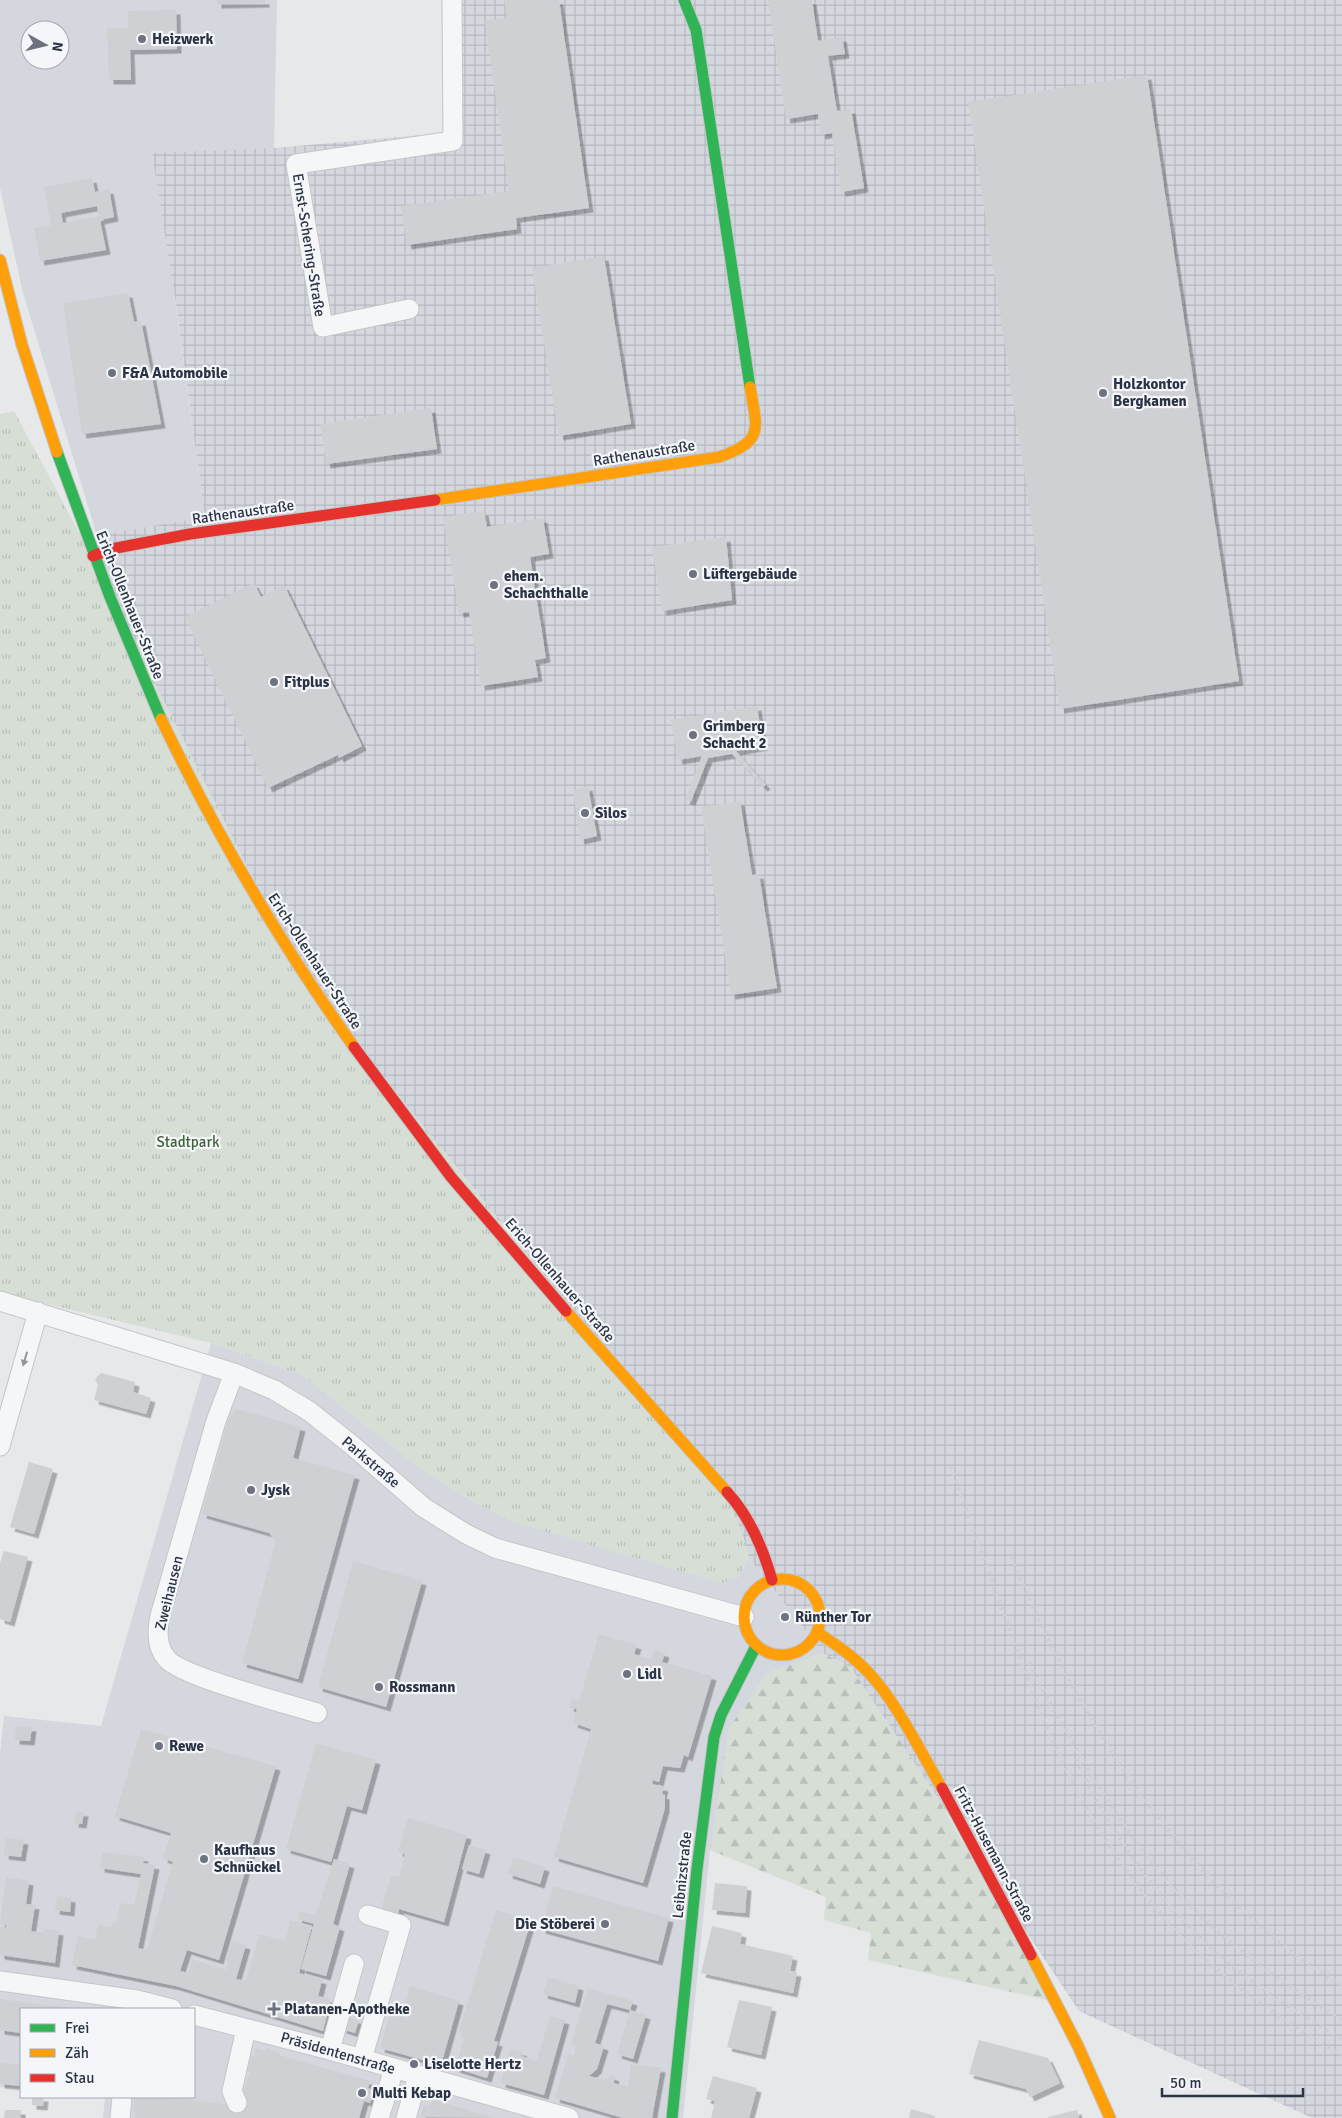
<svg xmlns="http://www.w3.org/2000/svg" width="1342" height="2118" font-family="Signika,sans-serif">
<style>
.built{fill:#d4d7dd;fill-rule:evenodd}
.industrial{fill:url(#industrial-grid)}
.forest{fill:url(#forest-firs)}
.park{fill:url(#park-tufts)}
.building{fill:#ced0d3;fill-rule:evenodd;filter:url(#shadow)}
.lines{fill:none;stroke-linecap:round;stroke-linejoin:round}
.street-casing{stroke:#c4c6c8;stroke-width:21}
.fast-casing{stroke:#c4c6c8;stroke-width:13}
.slow-casing{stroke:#c4c6c8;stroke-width:13}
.jam-casing{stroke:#c4c6c8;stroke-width:13}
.street{stroke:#f5f6f7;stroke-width:19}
.fast{stroke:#30b455;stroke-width:11}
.slow{stroke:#ff9f0a;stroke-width:11}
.jam{stroke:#e5322d;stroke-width:11}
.rail{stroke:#cecfd2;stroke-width:4;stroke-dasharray:2.5 5;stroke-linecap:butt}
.oneway{fill:#90959e}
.poi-dot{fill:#6c737f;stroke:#f4f6f9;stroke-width:2}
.labels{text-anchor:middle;stroke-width:4.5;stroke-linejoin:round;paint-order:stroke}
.poi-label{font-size:15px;font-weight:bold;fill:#2b3445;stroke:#f4f6f9;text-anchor:start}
.street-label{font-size:15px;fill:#2b3445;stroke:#f4f6f9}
.park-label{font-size:15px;fill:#3f6138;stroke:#f4f6f9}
</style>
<defs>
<pattern id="industrial-grid" width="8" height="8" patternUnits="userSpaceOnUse" patternTransform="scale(1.25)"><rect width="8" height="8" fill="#d4d7dd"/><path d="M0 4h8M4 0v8" fill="none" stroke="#b6b9bf"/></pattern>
<pattern id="forest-firs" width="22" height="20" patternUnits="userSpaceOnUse" patternTransform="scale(1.25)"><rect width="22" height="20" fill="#d6ded6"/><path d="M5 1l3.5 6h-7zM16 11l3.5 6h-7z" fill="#b8bfb9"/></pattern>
<pattern id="park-tufts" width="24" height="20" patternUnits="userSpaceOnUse" patternTransform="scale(1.25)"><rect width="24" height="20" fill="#d6ded6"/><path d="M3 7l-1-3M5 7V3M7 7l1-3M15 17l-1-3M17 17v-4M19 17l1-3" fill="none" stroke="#b8bfb9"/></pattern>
<filter id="shadow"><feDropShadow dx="4.5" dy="4.5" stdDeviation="0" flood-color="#0004"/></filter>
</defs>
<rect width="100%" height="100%" fill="#e6e8ea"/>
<path class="built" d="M0 0H277L274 148 152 154 170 263 205 517 97 536 23 293 0 188ZM30 30H60V60H30Z
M211 1343 302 1375 424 1471 477 1504 511 1521 561 1535 741 1573 749 1558 823 1653 766 1674 710 1850 683 2118H103L105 2097H194V2009H21V2088L0 2087V1753L4 1716 101 1726Z"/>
<path class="industrial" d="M445 0H1342V2118H1312L1079 2011 851 1668 823 1653 749 1558 743 1536 302 976 82 538 205 517 176 304 152 153 274 148 446 133Z"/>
<path class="forest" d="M823 1653 851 1668 936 1795 1052 2001 868 1960 871 1933 824 1920 826 1897 710 1850 729 1728 766 1674Z"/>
<path class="park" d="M14 411 82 538 302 976 730 1504 743 1536 749 1558 738 1578 721 1583 513 1522 477 1504 424 1471 302 1375 211 1343 0 1293V414Z"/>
<path class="building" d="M217 0H265V3L217 4Z
M504 0H559L589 208 516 218 517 229 407 245 401 206 509 191 485 21 507 18Z
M768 0H812L818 41 842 37 845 54 828 56 837 111 851 109 864 188 841 192 832 133 821 135 818 114 786 119Z
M176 10 177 49 130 50 131 80H109L107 28H128V11Z
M1147 75 1239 681 1060 709 968 102Z
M92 178 95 192 109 189 114 217 100 220 106 250 40 261 34 228 51 225 44 187ZM97 206 99 216 63 223 61 213Z
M604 256 631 424 559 436 532 268Z
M128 293 134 322 141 321 161 424 82 434 63 303Z
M431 408 437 449 326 464 320 424Z
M484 511 487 527 543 518 549 554 530 557 546 658 535 660 538 677 481 686 469 612 459 613 443 517Z
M726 537 732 600 662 611 652 547Z
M254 583 261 597 284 585 362 746 339 758 338 755 268 788 185 617Z
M757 706 763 746 736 751 766 785 763 787 732 754 708 758 691 801 685 800 702 756 678 760 671 720Z
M588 786 597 836 580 840 573 790Z
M740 801 752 875 759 874 777 988 731 995 701 807Z
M101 1373 135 1382 133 1392 151 1398 146 1414 94 1400 98 1385 95 1379Z
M236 1409 301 1427 293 1458 355 1475 298 1679 242 1663 276 1541 269 1533 202 1514 229 1417Z
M29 1462 53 1469 34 1534 10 1527Z
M4 1551 28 1557 10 1622 0 1619V1563Z
M353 1561 422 1581 386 1707 318 1687Z
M599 1634 637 1645 634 1654 651 1659 654 1650 665 1653 662 1662 712 1676 688 1757 684 1755 680 1768 663 1766 659 1782 653 1780 652 1784 664 1787 662 1794 665 1795V1808L643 1883 554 1857 591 1729 573 1723 577 1709 569 1707 572 1699 579 1701Z
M16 1726 32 1727 30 1741 15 1740Z
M141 1729 276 1766 219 1960 187 1950 180 1971 188 1973 192 1959 226 1970 228 1961H226L232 1941 246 1945 236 1979 246 1981 259 1934 285 1941 290 1920 312 1926 299 1973 322 1980 318 1996 331 1999 323 2031 176 1986 72 1965 78 1936 95 1940 98 1924 112 1927 113 1922 116 1923 120 1903 134 1905 141 1874 100 1868 102 1852 144 1857 143 1863 155 1865 138 1948 147 1950 173 1862 163 1858 171 1833 115 1816Z
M316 1743 376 1760 362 1810 347 1806 331 1862 286 1849Z
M76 1811 84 1812 82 1824 74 1823Z
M408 1818 467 1835 444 1922 399 1909 398 1914 381 1910 391 1875 399 1877 405 1854 398 1852Z
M6 1838 24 1840 21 1857 4 1855Z
M469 1845 486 1850 479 1874 462 1869Z
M513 1857 545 1867 540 1884 508 1874Z
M334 1859 350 1864 333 1924 340 1927 326 1976 301 1969 314 1924 297 1919 300 1911 316 1915Z
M6 1877 29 1881 26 1904 35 1905 31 1931 43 1933 44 1929 59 1931 55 1963 0 1955V1927L6 1928V1925L0 1924Z
M715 1883 747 1886 745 1913 712 1910Z
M553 1886 669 1918 658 1961 541 1929Z
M57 1896 71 1898 70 1912 55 1910Z
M496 1910 531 1921 494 2041 498 2042 487 2078 455 2068 464 2038 460 2037 462 2032 459 2031Z
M712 1926 742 1933 740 1944 793 1956 790 1971 797 1972 793 1993 701 1973Z
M548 1977 579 1986 575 2003 543 1994Z
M410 1986 459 2001 441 2065 380 2048 390 2013 407 2018 408 2014 403 2012Z
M588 1988 633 2001 630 2010 607 2004 595 2043 604 2046 597 2069 589 2076 605 2080 606 2078 609 2079 610 2075 615 2077 613 2083 628 2087 631 2064 661 2068 652 2118H623L555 2098 568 2054 574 2056 576 2046 571 2045Z
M0 1999 70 2008V2009H21V2033L0 2030Z
M739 2000 772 2007 761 2055 727 2047Z
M630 2010 646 2015 633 2059 617 2054Z
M550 2016 565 2020 544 2095 501 2083 510 2049 523 2052 521 2056 537 2061Z
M345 2017 359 2020 355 2033 342 2029Z
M979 2040 1048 2058 1060 2083 1030 2097 1026 2089 969 2074Z
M256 2048 265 2051 266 2048 280 2053 279 2055 370 2081 368 2088 373 2090 370 2103 364 2101 359 2118H135L136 2111H133L135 2097H162L234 2105 241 2100 250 2072 247 2071 251 2056 254 2057Z
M0 2063 21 2065V2086L0 2084Z
M713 2076 757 2088 749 2118H711L715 2101 706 2099Z
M32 2097H44L43 2106 32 2105Z
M432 2099 495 2118 420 2117 424 2105 429 2106Z
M911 2109 935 2116V2118H909Z
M5 2110H21V2118H4Z
M1077 2110 1079 2118H1048V2117Z"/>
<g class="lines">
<g class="street-casing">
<path id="street" d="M409 309 323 327 296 164 453 141 452 0
M0 1301 234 1373 274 1390 309 1411 353 1446 423 1507 466 1534 495 1548 744 1617
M234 1373 216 1421 160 1616C157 1630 156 1647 167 1659 182 1677 289 1704 317 1713
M0 1446 38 1312
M0 1981 137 2000 172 2009
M194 2015 330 2050 569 2118
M330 2050 354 1964
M362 2059 401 1925 368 1915
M237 2103 232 2091 246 2029
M120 2118 122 2097
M379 2118 394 2069
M406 2118 418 2076"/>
</g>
<g class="fast-casing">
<path id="fast" d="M684 0 696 30 750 387
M57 452 110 597 161 719
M672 2118 697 1869 714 1737 721 1715 756 1646"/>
</g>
<g class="slow-casing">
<path id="slow" d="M0 260 22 345 57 452
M435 500 719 457C765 441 757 429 750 387
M161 719C216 834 280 943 354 1047
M566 1311 727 1492
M744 1617a38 38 0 1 1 76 0a38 38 0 1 1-76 0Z
M817 1632C835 1644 853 1656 868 1672 896 1701 921 1753 942 1788
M1031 1955 1078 2046 1110 2118"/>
</g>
<g class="jam-casing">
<path id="jam" d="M93 556 111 549 190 534 435 500
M354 1047 451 1177 566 1311
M727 1492C750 1517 763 1548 772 1580
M942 1788 1031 1955"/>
</g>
<use href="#street" class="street"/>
<use href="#fast" class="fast"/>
<use href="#slow" class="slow"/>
<use href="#jam" class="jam"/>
<path class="rail" d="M951 1466C968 1518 988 1570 1007 1622 1020 1656 1031 1692 1046 1725 1082 1809 1129 1886 1195 1950 1239 1992 1291 2024 1342 2056
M1011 1557C1081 1724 1184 1889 1342 1986
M1029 1663C1076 1754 1132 1852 1207 1922 1248 1960 1295 1990 1342 2020
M1076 1759C1115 1843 1168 1915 1241 1973 1273 1998 1308 2018 1342 2040"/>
</g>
<defs><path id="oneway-solid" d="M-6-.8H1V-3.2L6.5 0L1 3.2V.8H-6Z" transform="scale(1.25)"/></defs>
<use class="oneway" href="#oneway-solid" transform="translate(25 1359) rotate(106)"/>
<g class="poi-dot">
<circle cx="142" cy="39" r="5"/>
<circle cx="112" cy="373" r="5"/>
<circle cx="1103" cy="393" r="5"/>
<circle cx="693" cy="574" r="5"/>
<circle cx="494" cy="585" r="5"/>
<circle cx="274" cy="682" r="5"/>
<circle cx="693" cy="735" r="5"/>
<circle cx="585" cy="813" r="5"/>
<circle cx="251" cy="1490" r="5"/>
<circle cx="785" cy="1617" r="5"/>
<circle cx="627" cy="1674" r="5"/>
<circle cx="379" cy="1687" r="5"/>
<circle cx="159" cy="1746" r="5"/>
<circle cx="204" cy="1859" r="5"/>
<circle cx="605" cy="1924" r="5"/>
<path d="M271.5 2001.5h5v5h5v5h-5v5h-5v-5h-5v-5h5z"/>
<circle cx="414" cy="2064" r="5"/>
<circle cx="362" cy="2093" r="5"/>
</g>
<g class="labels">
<g class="poi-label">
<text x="152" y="44">Heizwerk</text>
<text x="122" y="378">F&amp;A Automobile</text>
<text x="1113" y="389">Holzkontor<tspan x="1113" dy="17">Bergkamen</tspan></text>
<text x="703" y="579">Lüftergebäude</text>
<text x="504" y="581">ehem.<tspan x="504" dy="17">Schachthalle</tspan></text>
<text x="284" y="687">Fitplus</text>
<text x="703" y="731">Grimberg<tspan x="703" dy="17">Schacht 2</tspan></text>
<text x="595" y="818">Silos</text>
<text x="261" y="1495">Jysk</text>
<text x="795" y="1622">Rünther Tor</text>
<text x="637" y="1679">Lidl</text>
<text x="389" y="1692">Rossmann</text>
<text x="169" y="1751">Rewe</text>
<text x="214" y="1855">Kaufhaus<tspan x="214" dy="17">Schnückel</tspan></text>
<text x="595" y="1929" text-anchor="end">Die Stöberei</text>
<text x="284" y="2014">Platanen-Apotheke</text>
<text x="424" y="2069">Liselotte Hertz</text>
<text x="372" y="2098">Multi Kebap</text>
</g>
<g class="street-label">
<text transform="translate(309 245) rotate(81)" y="5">Ernst-Schering-Straße</text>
<text transform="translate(644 453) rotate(-9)" y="5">Rathenaustraße</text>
<text transform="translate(243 512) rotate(-8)" y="5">Rathenaustraße</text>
<text transform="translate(130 605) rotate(68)" y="5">Erich-Ollenhauer-Straße</text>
<text transform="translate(315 961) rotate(57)" y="5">Erich-Ollenhauer-Straße</text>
<text transform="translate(560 1280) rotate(49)" y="5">Erich-Ollenhauer-Straße</text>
<text transform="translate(371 1462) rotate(40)" y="5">Parkstraße</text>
<text transform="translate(169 1593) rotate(-76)" y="5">Zweihausen</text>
<text transform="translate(994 1854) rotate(62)" y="5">Fritz-Husemann-Straße</text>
<text transform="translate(682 1875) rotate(-84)" y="5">Leibnizstraße</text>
<text transform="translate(338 2053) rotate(16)" y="5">Präsidentenstraße</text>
</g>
<g class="park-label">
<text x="188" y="1147">Stadtpark</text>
</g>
</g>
<rect x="20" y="2008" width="175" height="90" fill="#f4f6f9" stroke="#a4a8b1"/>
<rect x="30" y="2024" width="25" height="8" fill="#30b455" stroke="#a4a8b1"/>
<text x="65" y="2033" font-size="15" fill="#2b3445">Frei</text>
<rect x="30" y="2049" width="25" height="8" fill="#ff9f0a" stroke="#a4a8b1"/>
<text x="65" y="2058" font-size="15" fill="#2b3445">Zäh</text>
<rect x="30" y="2074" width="25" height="8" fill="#e5322d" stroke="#a4a8b1"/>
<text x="65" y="2083" font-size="15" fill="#2b3445">Stau</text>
<g transform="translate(45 45) rotate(98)"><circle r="24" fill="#f4f6f9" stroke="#a4a8b1"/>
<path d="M0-4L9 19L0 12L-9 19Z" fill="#6c737f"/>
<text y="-8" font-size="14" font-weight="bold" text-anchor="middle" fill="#2b3445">N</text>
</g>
<path d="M1162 2088v8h141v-8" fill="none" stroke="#2b3445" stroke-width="2.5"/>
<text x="1170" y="2088" font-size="15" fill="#2b3445" stroke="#f4f6f9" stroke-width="4" paint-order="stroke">50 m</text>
</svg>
